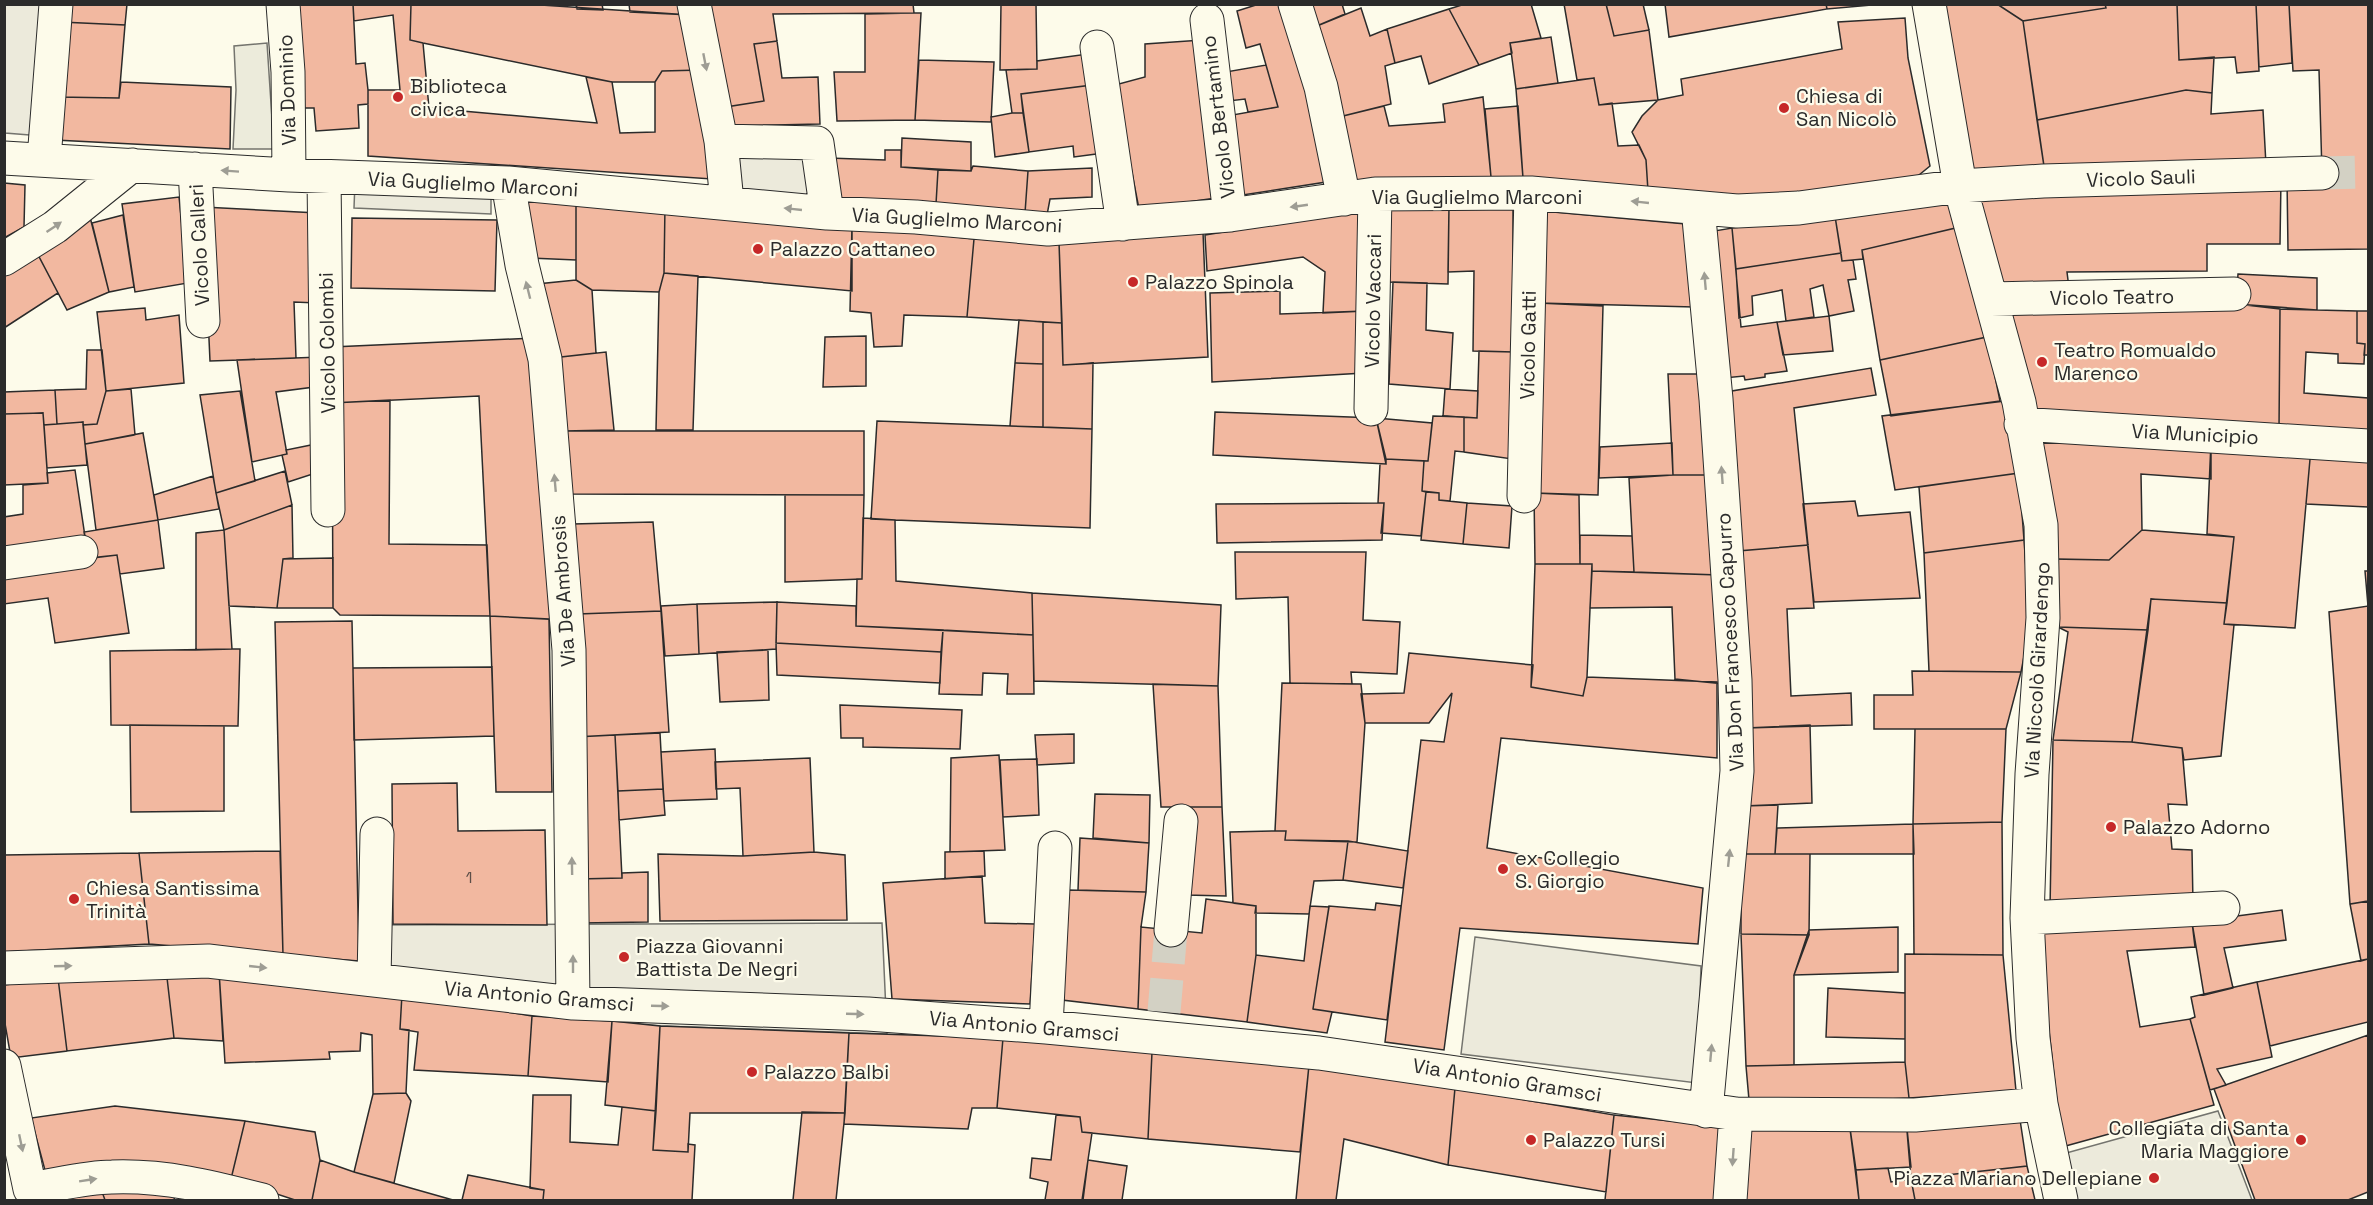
<svg xmlns="http://www.w3.org/2000/svg" width="2373" height="1205" font-family="'Space Grotesk',sans-serif">
<style>
.green{fill:#ecebdb;stroke:#74746e;stroke-width:1.5}
.parking{fill:#eceadb;stroke:#74746e;stroke-width:1.5}
.building{fill:#f2b8a0;stroke:#2b2b2b;stroke-width:1.5}
.lines{fill:none;stroke-linecap:round;stroke-linejoin:round}
.minor-tunnel{stroke:#d3d1c4;stroke-width:33;stroke-dasharray:33 16;stroke-linecap:butt}
.minor-casing{stroke:#2b2b2b;stroke-width:35}
.minor{stroke:#fdfbea;stroke-width:33}
.oneway{fill:#9e9d94}
.poi-dot{fill:#c62828;stroke:#fdfbea;stroke-width:2}
.labels{text-anchor:middle;stroke-width:4.5;stroke-linejoin:round;paint-order:stroke}
.number-label{font-size:16px;fill:#5d4e48}
.poi-label{font-size:20px;fill:#2b2b2b;stroke:#fdfbea;text-anchor:start}
.street-label{font-size:20px;fill:#2b2b2b;stroke:#fdfbea}
</style>
<rect width="100%" height="100%" fill="#fdfbea"/>
<path class="green" d="M267 43 274 149H233L236 90 234 46Z"/>
<path class="parking" d="M4 5H51L42 136 5 133Z
M723 128 822 129 832 206 732 197Z
M355 182 491 185V214L354 208Z
M882 923 887 1034 660 1026 532 1016 402 994 365 925Z
M1475 937 1701 966 1697 1083 1461 1054Z
M2218 1111 2252 1200H2071L2059 1155Z"/>
<path class="building" d="M63 4H127L125 25 61 22Z
M296 4H353L356 64 365 63 368 90V104L358 105 359 128 316 131 314 108H304Z
M353 4H411L410 40 423 43 429 108 597 123 586 77 612 82 620 133 655 132V82L662 71 701 70 712 179 368 156V90H400L393 15 354 21Z
M411 4H526L690 15 701 70 662 71 655 82H612L423 43 410 40Z
M576 4H602L603 10 577 9Z
M629 4H687L690 15 630 12Z
M699 4H913L914 13 773 14 777 41 754 44 764 101 719 108Z
M1001 4H1036L1037 69 1000 70Z
M1259 4H1282L1313 98 1326 182 1236 196 1221 117 1278 107 1260 44 1246 48 1237 11Z
M1304 4H1342L1345 14 1312 28Z
M1465 4H1531L1541 38 1510 43 1512 53 1479 65 1449 9Z
M1564 4H1606L1614 36 1649 30 1658 100 1599 105 1594 78 1577 80Z
M1606 4H1643L1649 30 1614 36Z
M1665 4H1826L1827 9 1669 37Z
M1826 4H1883L1827 9Z
M1938 4H1997L2023 21 2045 173 1972 177Z
M1997 4H2105L2106 8 2023 21Z
M2105 4H2177L2179 60 2214 57 2212 93 2186 90 2037 120 2023 21 2106 8Z
M2177 4H2256L2259 71 2237 73 2235 57 2179 60Z
M2256 4H2289L2292 63 2259 67Z
M2289 4H2368V249L2288 250 2287 179 2322 173 2319 70 2293 71Z
M1361 8 1370 36 1387 29 1395 63 1385 66 1391 104 1339 117 1312 28Z
M1449 9 1479 65 1429 84 1421 56 1395 63 1387 29Z
M914 13H921L915 120 837 121 834 72H865V14Z
M1905 18 1908 58 1930 166 1914 179 1753 200 1648 191 1646 160 1632 132 1642 116 1658 100 1683 95 1681 79 1842 49 1838 22Z
M61 22 125 25 119 98 57 97Z
M1551 37 1558 83 1516 89 1510 43Z
M1202 40 1223 197 1139 209 1115 85 1145 77V44Z
M777 41 782 78 818 77 820 124 730 126 726 107 764 101 754 44Z
M1095 53 1092 85 1021 94 1023 113H1012L1006 70 1037 69V61Z
M919 60 994 62 991 122 915 120Z
M1266 65 1278 107 1248 112 1245 99 1220 102 1214 74Z
M1594 78 1599 105 1612 103 1618 146 1639 145 1646 160 1648 191 1523 178 1516 89Z
M121 82 231 87 230 149 55 140 57 97 119 98Z
M1092 85 1111 152 1074 157 1073 146 1029 152 1021 94Z
M2186 90 2212 93 2211 114 2263 110 2266 165 2045 173 2037 120Z
M1483 97 1491 177 1352 181 1339 117 1384 106 1389 126 1445 122 1443 104Z
M1518 106 1523 178 1491 177 1485 109Z
M1012 113H1023L1029 152 995 157 991 117Z
M902 138 971 142V171L901 167Z
M885 150H901V167L938 170 936 204 833 198 829 158 885 160Z
M973 166 1028 171 1025 213 936 204 938 170 971 171Z
M1092 168V197L1050 199 1047 215 1025 213 1028 171Z
M2281 178 2280 244H2207V271L2067 272 2069 288 2003 291 1978 190Z
M4 183 25 185 24 227 4 238Z
M576 196 665 205 664 273 659 292 592 290 576 280Z
M576 196V260L530 258 524 199Z
M179 197 188 283 135 292 122 204Z
M1948 197 1960 227 1862 250 1863 259 1842 261 1835 216Z
M665 205 852 225V291L664 273Z
M1513 205V352L1473 351 1474 271 1448 272 1449 206Z
M1449 206 1448 284 1388 282 1390 208Z
M203 207 318 213 317 303 294 302 296 358 210 361Z
M1366 209 1365 311 1323 313 1325 272 1303 257 1207 271 1205 235Z
M1542 211 1686 224 1694 307 1538 303Z
M123 215 134 287 109 292 92 223Z
M1835 216 1841 253 1736 269 1732 228Z
M90 217 109 292 67 310 36 251Z
M352 218 497 220 495 291 351 288Z
M852 225 974 239 967 317 904 315 902 346 874 347 871 313 850 311Z
M1960 227 1987 337 1880 360 1862 250Z
M1732 228 1741 327 1777 322 1787 371 1765 374V377L1745 380 1744 376 1724 378 1708 232Z
M1203 232 1208 357 1063 365 1059 242Z
M974 239 1059 242 1062 323 967 317Z
M36 251 58 293 4 328V272Z
M1841 253 1842 261 1853 260 1856 279 1848 280 1854 311 1829 316 1823 285 1810 289 1814 317 1786 321 1782 290 1752 296 1753 315 1739 318 1736 269Z
M664 273 698 276 693 430H656L659 292Z
M2238 274 2317 278V310L2236 304Z
M576 280 592 290 596 353 552 358 537 284Z
M1393 282 1427 283 1426 330 1453 333 1450 389 1389 384Z
M1280 291V314L1365 311 1364 373 1212 382 1210 293Z
M2194 299 2280 309 2279 429 2033 419 2009 303Z
M1538 303 1603 306 1598 495 1534 493Z
M145 308 146 320 179 315 184 383 106 391 97 312Z
M2280 309 2357 311V343L2365 344 2364 364 2338 363V354L2306 352 2304 393 2368 398V437L2279 429Z
M2357 311H2368V355H2364L2365 344 2357 343Z
M1829 316 1833 351 1783 355 1777 322Z
M1019 320 1043 322V364L1015 363Z
M1043 322 1062 323 1063 365 1093 363 1092 429 1043 427Z
M866 336V386L823 387 825 337Z
M1987 337 2000 401 1891 416 1880 360Z
M534 338 562 620 490 616 479 396 332 403V347Z
M87 350H102L106 391 97 424 83 425V422L57 424 55 390 86 389Z
M1479 351 1513 352 1512 459 1464 452V417L1477 418Z
M606 352 614 430 563 431 552 358Z
M321 357 322 386 276 392 287 454 252 462 237 360Z
M1015 363 1043 364V427L1010 426Z
M1871 368 1876 395 1794 408 1808 545 1738 551 1726 392Z
M1668 374H1700L1709 475H1673Z
M131 389 135 435 85 444 83 425 97 424 106 391Z
M1445 389 1478 391 1477 418 1443 416Z
M55 390 57 424 44 425 43 413 4 414V392Z
M240 391 255 481 216 493 200 395Z
M390 400 389 544 487 545 490 616 340 615 333 608 332 403Z
M2005 401 2019 473 1895 490 1882 416Z
M1215 412 1376 418 1386 464 1213 455Z
M43 413 48 483 4 485V414Z
M1433 416 1464 417V452L1455 451 1450 501 1439 500V493L1422 491 1424 461H1428Z
M1376 418 1432 423 1428 461 1386 459Z
M877 421 1092 429 1090 528 871 519Z
M83 422 87 465 47 468 44 425Z
M2038 429 2211 442V479L2141 474 2142 530 2109 560 2051 559Z
M563 431H864V495L568 494Z
M143 433 158 520 96 530 85 444Z
M2211 442 2311 448 2295 628 2224 624 2234 537 2207 534Z
M321 443 322 471 288 482 282 455 287 454 286 450Z
M1672 443 1673 475 1599 478 1600 447Z
M2311 448 2368 454V507L2306 504Z
M1386 459 1424 461 1422 491 1426 492 1421 536 1381 533 1384 503H1378L1380 464H1386Z
M75 470 86 543 4 555V517L23 514V485L48 483 47 473Z
M285 471 292 505 224 530 216 493Z
M2019 473 2024 540 1924 553 1919 487Z
M1673 475H1709L1719 575 1634 572 1629 478Z
M213 476 219 509 158 520 154 495Z
M1426 492 1439 493V500L1467 503 1463 544 1421 540Z
M1534 493 1579 495 1580 564H1535Z
M785 495H864L862 579 785 582Z
M1855 501 1858 516 1910 512 1920 598 1814 602 1803 504Z
M1378 503H1384L1382 540 1217 543 1216 504Z
M1467 503 1512 506 1509 548 1463 544Z
M292 505 293 558 283 559 277 608 229 606 224 530Z
M863 518 895 520 896 581 1032 593 1033 635 856 626 857 579H862Z
M158 520 164 568 120 574 117 555 89 558 84 532Z
M653 522 661 611 578 614 573 524Z
M224 530 232 649 196 650V533Z
M2142 530 2234 537 2227 603 2151 599 2148 630 2058 627V559L2109 560Z
M1580 535 1632 536 1634 572 1592 571V564H1580Z
M2024 540 2030 626 2021 672 1929 671 1924 553Z
M1808 545 1814 608 1787 609 1791 696 1851 693 1852 725 1747 728 1738 551Z
M1235 552H1366L1363 620 1400 622 1397 674 1351 672 1352 684 1290 683 1288 597 1236 599Z
M117 555 129 633 55 643 48 598 4 604V569Z
M333 558V608H277L283 559Z
M1535 564H1592L1587 677 1583 696 1531 687Z
M1592 571 1719 575 1724 684 1675 679 1672 607 1590 608Z
M2365 571H2368V606Z
M1032 593 1221 605 1218 686 1034 681Z
M2151 599 2227 603 2224 624 2234 625 2221 756 2184 760 2182 748 2132 742Z
M777 602 776 649 699 654 697 604Z
M777 602 856 606V626L943 630 941 652 776 643Z
M697 604 699 654 665 656 661 606Z
M2368 606V901L2350 904 2329 612Z
M661 611 669 732 575 737 578 614Z
M490 616 549 619 552 792H496Z
M352 621 359 961 283 955 275 622Z
M2058 627 2148 630 2132 742 2053 740 2068 632Z
M943 630 1033 635 1034 694H1007L1008 674 983 673 982 695 939 694Z
M776 643 941 652 940 683 777 675Z
M232 649H240L238 726 111 725 110 651Z
M768 650 769 700 720 702 717 652Z
M1409 653 1533 665 1531 687 1583 696 1587 677 1717 682V758L1501 738 1487 848 1703 888 1698 944 1460 928 1444 1050 1385 1042 1421 740 1444 742 1452 693 1429 723H1365L1361 694 1404 693Z
M492 667 494 736 354 740 353 668Z
M1912 671 2021 672 2006 729H1874V695H1913Z
M1282 683 1361 684 1365 723 1357 842 1285 840 1286 831H1275Z
M1153 684 1218 686 1222 807H1161Z
M840 705 962 710 960 749 863 747V738H841Z
M130 725 224 726V811L131 812Z
M1810 725 1812 803 1743 806 1747 728Z
M1915 729H2006L2002 822 1913 824Z
M660 733 663 789 618 791 615 735Z
M1074 734V763L1037 765 1035 735Z
M615 735 622 878 578 879 575 737Z
M2053 740 2132 742 2182 748 2187 805 2168 804 2172 849 2192 850 2193 903 2050 909Z
M715 749 717 799 664 801 661 752Z
M999 755 1005 850 950 852 951 758Z
M810 758 814 852 743 856 740 788 716 789 715 762Z
M1037 759 1039 815 1003 817 1000 760Z
M457 783 458 831 545 830 547 925 393 924 392 784Z
M663 789 665 815 619 820 618 791Z
M1095 794 1150 795 1149 843 1093 838Z
M1778 805 1775 854H1741L1743 806Z
M1190 807H1222L1226 896 1186 895Z
M2002 822 2003 955 1914 954 1913 824Z
M1913 824 1914 854H1775L1777 828Z
M1275 831H1286L1285 840 1348 841 1343 880 1314 881 1309 914 1255 913 1256 906 1233 903 1230 832Z
M1080 838 1149 843 1146 892 1078 890Z
M1348 841 1408 851 1403 888 1343 880Z
M280 851 283 955 149 944 139 853Z
M984 851 985 876 945 879V852Z
M814 852 845 855 847 920 660 921 658 854 743 856Z
M139 853 149 944 4 952V855Z
M1741 854H1810L1809 935 1741 934Z
M648 872V922L580 923 578 879 622 878V873Z
M982 876 985 923 1035 924 1030 1004 892 999 883 883Z
M1068 890 1146 892 1141 927 1138 1009 1062 1000Z
M1206 899 1256 906V955L1247 1022 1138 1009 1141 927 1202 933Z
M2368 901V959L2361 961 2350 904Z
M1376 903 1401 906 1387 1020 1313 1009 1329 906 1375 910Z
M1310 906 1329 907 1313 1009 1332 1012 1327 1033 1247 1022 1256 955 1304 961Z
M2282 910 2286 940 2224 948 2233 988 2204 995 2192 922Z
M2192 922 2195 947 2127 951 2140 1027 2190 1019 2214 1105 2062 1147 2038 932Z
M1898 927V972L1794 975 1809 930Z
M1741 934 1809 935 1794 975V1065L1746 1066Z
M1905 954 2003 955 2016 1091 1909 1098 1905 1062Z
M2368 959V1022L2270 1046 2257 982Z
M166 969 219 971 223 1041 174 1038Z
M166 969 174 1038 67 1051 58 978Z
M219 971 402 994 400 1029 409 1030 406 1093 373 1094 372 1035 361 1033 360 1051 329 1052 330 1059 225 1063Z
M58 978 67 1051 11 1058 4 1018V985Z
M2257 982 2272 1057 2217 1069 2226 1085 2210 1090 2190 1019 2195 1017 2191 997Z
M1828 988 1905 993V1039L1826 1037Z
M402 994 532 1016 528 1076 414 1070 418 1032 400 1029Z
M532 1016 612 1021 608 1082 528 1076Z
M612 1021 660 1026 656 1111 605 1105Z
M660 1026 849 1033 845 1113H690L688 1152 653 1150Z
M849 1033 1003 1038 997 1108H972L968 1129 844 1124Z
M2368 1035V1192L2348 1200H2255L2214 1089Z
M1003 1038 1152 1052 1148 1139 1082 1132 1080 1117 997 1108Z
M1152 1052 1309 1065 1300 1152 1148 1139Z
M1905 1062 1909 1098 1803 1103 1749 1100 1746 1066Z
M1309 1065 1455 1088 1448 1165 1344 1139 1336 1200H1296Z
M1455 1088 1614 1115 1606 1192 1448 1165Z
M406 1093 411 1101 394 1183 354 1172 373 1094Z
M533 1095H571L570 1142 618 1145 622 1107 656 1111 653 1150 688 1152V1144L695 1145 692 1200H543L544 1190 530 1188Z
M115 1106 245 1121 231 1179 46 1174 31 1118Z
M802 1112 845 1113 836 1200H793Z
M2019 1113 2027 1166 1911 1179 1906 1119Z
M1056 1115 1080 1117 1082 1132 1092 1133 1082 1200H1045L1048 1182 1030 1178 1032 1158 1051 1160Z
M1614 1115 1727 1127 1722 1200H1605Z
M1906 1119 1911 1167 1856 1170 1849 1121Z
M245 1121 315 1132 320 1160 312 1200H295L231 1179Z
M1849 1121 1859 1200H1739L1745 1127Z
M320 1160 354 1172 453 1200H312Z
M1088 1160 1127 1166 1122 1200H1083Z
M2027 1166 2035 1200H1915L1911 1179Z
M1888 1168 1891 1182 1911 1179 1915 1200H1859L1856 1170Z
M468 1175 544 1190 543 1200H462Z
M101 1189 105 1200H53Z
M101 1189H176L174 1200H105Z"/>
<g class="lines">
<path class="minor-tunnel" d="M2322 173 2368 172
M1164 1012 1171 930"/>
<g class="minor-casing">
<path id="minor" d="M283 4 288 72 289 175
M694 4 721 141 727 202
M1295 4 1321 87 1344 199
M1929 4 1960 186 2019 402 2041 525 2043 618 2032 774 2027 918 2033 1038 2041 1104 2061 1200
M1207 20 1230 215
M1097 47 1123 224
M721 141 817 143 827 213
M4 158 289 175 508 183 827 213 916 217 1048 229 1230 215 1375 194 1531 193 1737 211 1799 208 1960 186 2043 181 2322 173
M44 159 56 4
M195 169 203 321
M324 177 328 510
M508 183 522 265 545 359 569 650 573 1003
M1698 208 1716 399 1735 680 1737 771 1706 1111
M4 259 55 227 132 165
M1991 299 2234 294
M1371 409 1375 194
M2021 424 2368 446
M1524 496 1531 193
M4 563 81 552
M2027 918 2223 908
M1171 930 1181 821
M4 968 208 961 573 1003 868 1014 1046 1027 1319 1053 1736 1114 1915 1115 2041 1104
M374 979 377 834
M1046 1027 1055 848
M4 1066 30 1189 37 1200
M30 1189C57 1185 85 1177 112 1177 164 1175 212 1187 262 1200
M1730 1200 1736 1114"/>
</g>
<use href="#minor" class="minor"/>
</g>
<defs><path id="oneway-solid" d="M-6-.8H1V-3.2L6.5 0L1 3.2V.8H-6Z" transform="scale(1.5)"/></defs>
<g class="oneway">
<use href="#oneway-solid" transform="translate(705 62) rotate(79)"/>
<use href="#oneway-solid" transform="translate(230 171) rotate(-176)"/>
<use href="#oneway-solid" transform="translate(1640 202) rotate(-174)"/>
<use href="#oneway-solid" transform="translate(1299 206) rotate(172)"/>
<use href="#oneway-solid" transform="translate(793 209) rotate(-174)"/>
<use href="#oneway-solid" transform="translate(54 227) rotate(-34)"/>
<use href="#oneway-solid" transform="translate(1705 281) rotate(-95)"/>
<use href="#oneway-solid" transform="translate(528 290) rotate(-104)"/>
<use href="#oneway-solid" transform="translate(1722 475) rotate(-94)"/>
<use href="#oneway-solid" transform="translate(555 483) rotate(-95)"/>
<use href="#oneway-solid" transform="translate(1729 858) rotate(-84)"/>
<use href="#oneway-solid" transform="translate(572 866) rotate(-91)"/>
<use href="#oneway-solid" transform="translate(573 964) rotate(-90)"/>
<use href="#oneway-solid" transform="translate(63 966) rotate(-2)"/>
<use href="#oneway-solid" transform="translate(258 967) rotate(6)"/>
<use href="#oneway-solid" transform="translate(660 1006) rotate(2)"/>
<use href="#oneway-solid" transform="translate(855 1014) rotate(2)"/>
<use href="#oneway-solid" transform="translate(1711 1053) rotate(-85)"/>
<use href="#oneway-solid" transform="translate(21 1143) rotate(78)"/>
<use href="#oneway-solid" transform="translate(1733 1157) rotate(94)"/>
<use href="#oneway-solid" transform="translate(88 1180) rotate(-9)"/>
</g>
<g class="poi-dot">
<circle cx="398" cy="97" r="6"/>
<circle cx="1784" cy="108" r="6"/>
<circle cx="758" cy="249" r="6"/>
<circle cx="1133" cy="282" r="6"/>
<circle cx="2042" cy="362" r="6"/>
<circle cx="2111" cy="827" r="6"/>
<circle cx="1503" cy="869" r="6"/>
<circle cx="74" cy="899" r="6"/>
<circle cx="624" cy="957" r="6"/>
<circle cx="752" cy="1072" r="6"/>
<circle cx="1531" cy="1140" r="6"/>
<circle cx="2301" cy="1140" r="6"/>
<circle cx="2154" cy="1178" r="6"/>
</g>
<g class="labels">
<g class="number-label">
<text x="469" y="883">1</text>
</g>
<g class="poi-label">
<text x="410" y="93">Biblioteca<tspan x="410" dy="23">civica</tspan></text>
<text x="1796" y="103">Chiesa di<tspan x="1796" dy="23">San Nicolò</tspan></text>
<text x="770" y="256">Palazzo Cattaneo</text>
<text x="1145" y="289">Palazzo Spinola</text>
<text x="2054" y="357">Teatro Romualdo<tspan x="2054" dy="23">Marenco</tspan></text>
<text x="2123" y="834">Palazzo Adorno</text>
<text x="1515" y="865">ex Collegio<tspan x="1515" dy="23">S. Giorgio</tspan></text>
<text x="86" y="895">Chiesa Santissima<tspan x="86" dy="23">Trinità</tspan></text>
<text x="636" y="953">Piazza Giovanni<tspan x="636" dy="23">Battista De Negri</tspan></text>
<text x="764" y="1079">Palazzo Balbi</text>
<text x="2289" y="1135" text-anchor="end">Collegiata di Santa<tspan x="2289" dy="23">Maria Maggiore</tspan></text>
<text x="1543" y="1147">Palazzo Tursi</text>
<text x="2142" y="1185" text-anchor="end">Piazza Mariano Dellepiane</text>
</g>
<g class="street-label">
<text transform="translate(287 90) rotate(-92)" y="7">Via Dominio</text>
<text transform="translate(1218 117) rotate(-97)" y="7">Vicolo Bertamino</text>
<text transform="translate(2141 178) rotate(-2)" y="7">Vicolo Sauli</text>
<text transform="translate(473 184) rotate(3)" y="7">Via Guglielmo Marconi</text>
<text x="1477" y="204">Via Guglielmo Marconi</text>
<text transform="translate(957 220) rotate(3)" y="7">Via Guglielmo Marconi</text>
<text transform="translate(199 245) rotate(-93)" y="7">Vicolo Calleri</text>
<text transform="translate(2112 297) rotate(-1)" y="7">Vicolo Teatro</text>
<text transform="translate(1373 301) rotate(-89)" y="7">Vicolo Vaccari</text>
<text transform="translate(327 343) rotate(-91)" y="7">Vicolo Colombi</text>
<text transform="translate(1528 345) rotate(-89)" y="7">Vicolo Gatti</text>
<text transform="translate(2195 434) rotate(3)" y="7">Via Municipio</text>
<text transform="translate(563 591) rotate(-94)" y="7">Via De Ambrosis</text>
<text transform="translate(1730 642) rotate(-93)" y="7">Via Don Francesco Capurro</text>
<text transform="translate(2037 670) rotate(-87)" y="7">Via Niccolò Girardengo</text>
<text transform="translate(539 996) rotate(5)" y="7">Via Antonio Gramsci</text>
<text transform="translate(1024 1026) rotate(5)" y="7">Via Antonio Gramsci</text>
<text transform="translate(1507 1080) rotate(9)" y="7">Via Antonio Gramsci</text>
</g>
</g>
<rect width="2373" height="1205" fill="none" stroke="#2b2b2b" stroke-width="12"/>
</svg>
